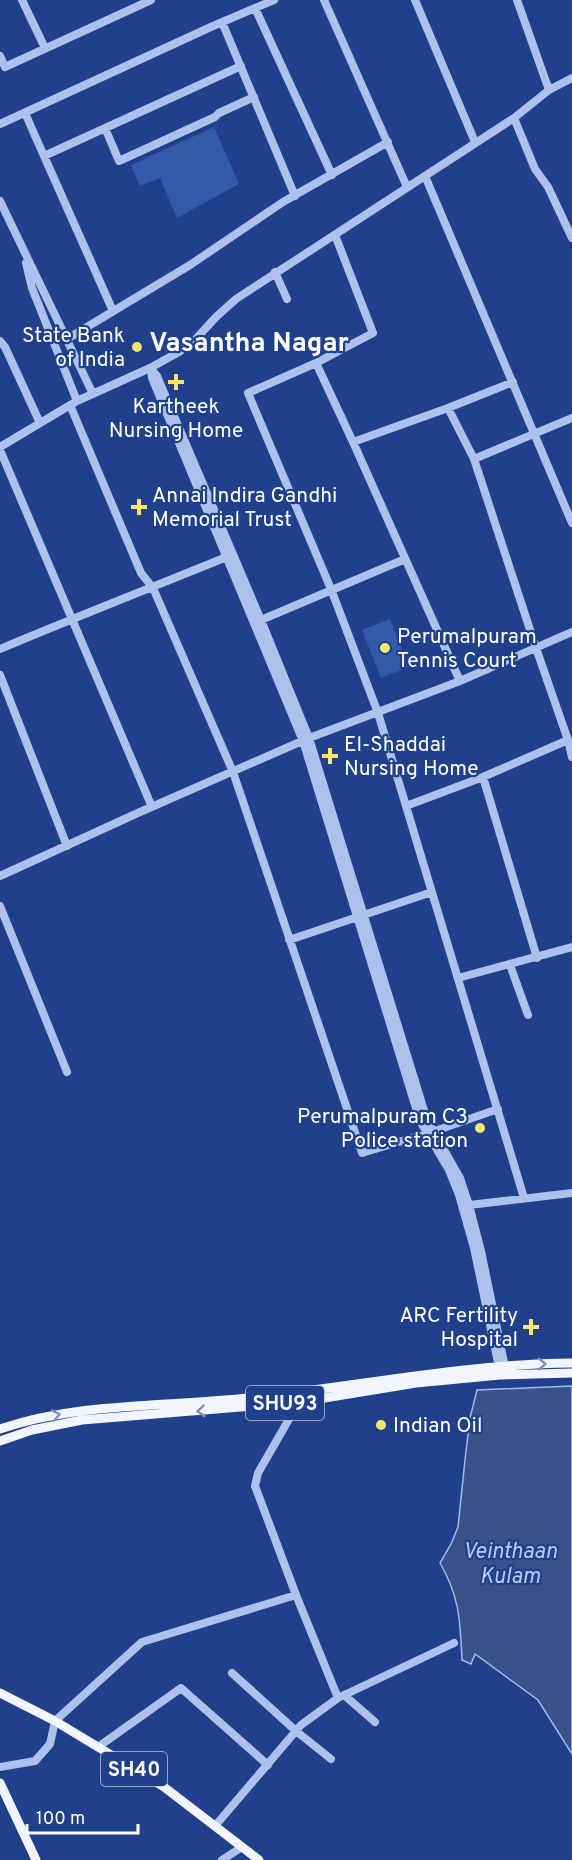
<svg xmlns="http://www.w3.org/2000/svg" width="572" height="1860" font-family="Overpass,sans-serif">
<style>
.green{fill:#3359a9}
.water{fill:#3a5189;stroke:#a0b9ed;stroke-width:1.5}
.lines{fill:none;stroke-linecap:round;stroke-linejoin:round}
.minor{stroke:#adc1ec;stroke-width:8}
.major{stroke:#f2f5fe;stroke-width:9}
.oneway{stroke:#7e91bf}
.poi-dot{fill:#f9e46d;stroke:#20408c;stroke-width:2}
.labels{text-anchor:middle;stroke-width:4.5;stroke-linejoin:round;paint-order:stroke}
.shield{fill:#20408c;stroke:#bcc6dc;stroke-width:1.5}
.shield-label{font-size:20px;font-weight:bold;fill:#fff}
.poi-label{font-size:21px;fill:#fff;stroke:#20408c;text-anchor:start}
.water-label{font-size:22px;font-style:italic;fill:#b9cbf3;stroke:#20408c}
.district-label{font-size:27px;font-weight:bold;fill:#fff;stroke:#20408c}
</style>
<rect width="100%" height="100%" fill="#20408c"/>
<path class="green" d="M214 127 239 184 177 218 160 178 140 186 131 165Z
M390 619 409 667 381 678 362 630Z"/>
<path class="water" d="M572 1386V1754L538 1700 475 1654 471 1664 462 1660C460 1620 460 1598 440 1563L451 1544 458 1527 465 1460 470 1418 477 1390Z"/>
<g class="lines">
<path class="minor" d="M22 0 45 48
M324 0 407 187
M415 0 475 142
M517 0 549 90
M255 8 332 175
M222 22 295 196
M0 56 5 67 151 0
M25 113 44 156 241 66
M514 118 535 169 548 187 572 238
M0 124 213 26 274 0
M105 128 119 161 215 117 219 113 254 97
M44 156 113 311
M425 176 572 523
M0 201 93 394
M335 235 373 333 316 363 248 393 331 589 378 713 524 1198
M26 263 32 288 77 401
M275 272 287 299
M67 339 190 265 283 202 388 142
M0 341 5 347 40 423
M316 363 353 442 460 681
M150 368 157 376 261 620 309 738 427 1120 460 1178 469 1205 481 1251 506 1372
M151 369 152 378 303 741 420 1121 449 1170 459 1195 474 1248 500 1372
M70 405 141 573 153 588 233 772 362 1153 432 1132 498 1109
M448 408 474 459
M572 418 474 459 536 648 568 740 572 757
M353 442 448 408 513 382
M0 447 77 401 150 368 179 352 194 341 216 317 236 299 514 118 549 90 572 78
M0 450 152 807
M261 620 405 559
M0 649C76 617 153 587 229 556
M0 675 67 846
M483 777 537 958
M406 806 483 777 568 740
M0 876 140 812 309 738 460 681 572 632
M0 906 67 1072
M289 940 432 892
M510 965 528 1015
M458 978 572 947
M469 1205 572 1193
M296 1595 255 1486 258 1473 300 1400
M232 1673 296 1731 331 1759
M344 1695 375 1722
M98 1747 181 1688 268 1765
M0 1767 35 1761 50 1744 55 1721 142 1642 296 1595 338 1698
M215 1826 301 1725 338 1698 454 1643
M222 1860 242 1847"/>
<path class="major" d="M0 1429C80 1402 165 1407 247 1398 356 1387 462 1364 572 1363
M0 1441 32 1430 82 1420 300 1402 416 1383 500 1375 572 1373
M0 1693 55 1721 164 1787 259 1860
M0 1783 36 1860"/>
</g>
<defs><path id="oneway-chevron" d="M-2-3.5L2.5 0L-2 3.5" fill="none" stroke-width="1.6" stroke-linecap="round" stroke-linejoin="round" transform="scale(1.5)"/></defs>
<g class="oneway">
<use href="#oneway-chevron" transform="translate(542 1364) rotate(-1)"/>
<use href="#oneway-chevron" transform="translate(201 1411) rotate(175)"/>
<use href="#oneway-chevron" transform="translate(56 1415) rotate(-11)"/>
</g>
<g class="poi-dot">
<circle cx="137" cy="347" r="6"/>
<path d="M173 373h6v6h6v6h-6v6h-6v-6h-6v-6h6z"/>
<path d="M136 498h6v6h6v6h-6v6h-6v-6h-6v-6h6z"/>
<circle cx="385" cy="648" r="6"/>
<path d="M327 747h6v6h6v6h-6v6h-6v-6h-6v-6h6z"/>
<circle cx="480" cy="1128" r="6"/>
<path d="M528 1318h6v6h6v6h-6v6h-6v-6h-6v-6h6z"/>
<circle cx="381" cy="1425" r="6"/>
</g>
<g class="labels">
<g class="shield">
<rect x="246" y="1386" width="78" height="34" rx="4.5"/>
<rect x="101" y="1752" width="66" height="34" rx="4.5"/>
</g>
<g class="shield-label">
<text x="285" y="1410">SHU93</text>
<text x="134" y="1776">SH40</text>
</g>
<g class="poi-label">
<text x="125" y="342" text-anchor="end">State Bank<tspan x="125" dy="24">of India</tspan></text>
<text x="176" y="413" text-anchor="middle">Kartheek<tspan x="176" dy="24">Nursing Home</tspan></text>
<text x="152" y="502">Annai Indira Gandhi<tspan x="152" dy="24">Memorial Trust</tspan></text>
<text x="397" y="643">Perumalpuram<tspan x="397" dy="24">Tennis Court</tspan></text>
<text x="344" y="751">El-Shaddai<tspan x="344" dy="24">Nursing Home</tspan></text>
<text x="468" y="1123" text-anchor="end">Perumalpuram C3<tspan x="468" dy="24">Police station</tspan></text>
<text x="518" y="1322" text-anchor="end">ARC Fertility<tspan x="518" dy="24">Hospital</tspan></text>
<text x="393" y="1432">Indian Oil</text>
</g>
<g class="water-label">
<text x="510" y="1558">Veinthaan<tspan x="510" dy="25">Kulam</tspan></text>
</g>
<g class="district-label">
<text x="249" y="351">Vasantha Nagar</text>
</g>
</g>
<path d="M27 1824v9h111v-9" fill="none" stroke="#ffffff" stroke-width="3"/>
<text x="36" y="1824" font-size="18" fill="#ffffff" stroke="#20408c" stroke-width="4.5" paint-order="stroke">100 m</text>
</svg>
